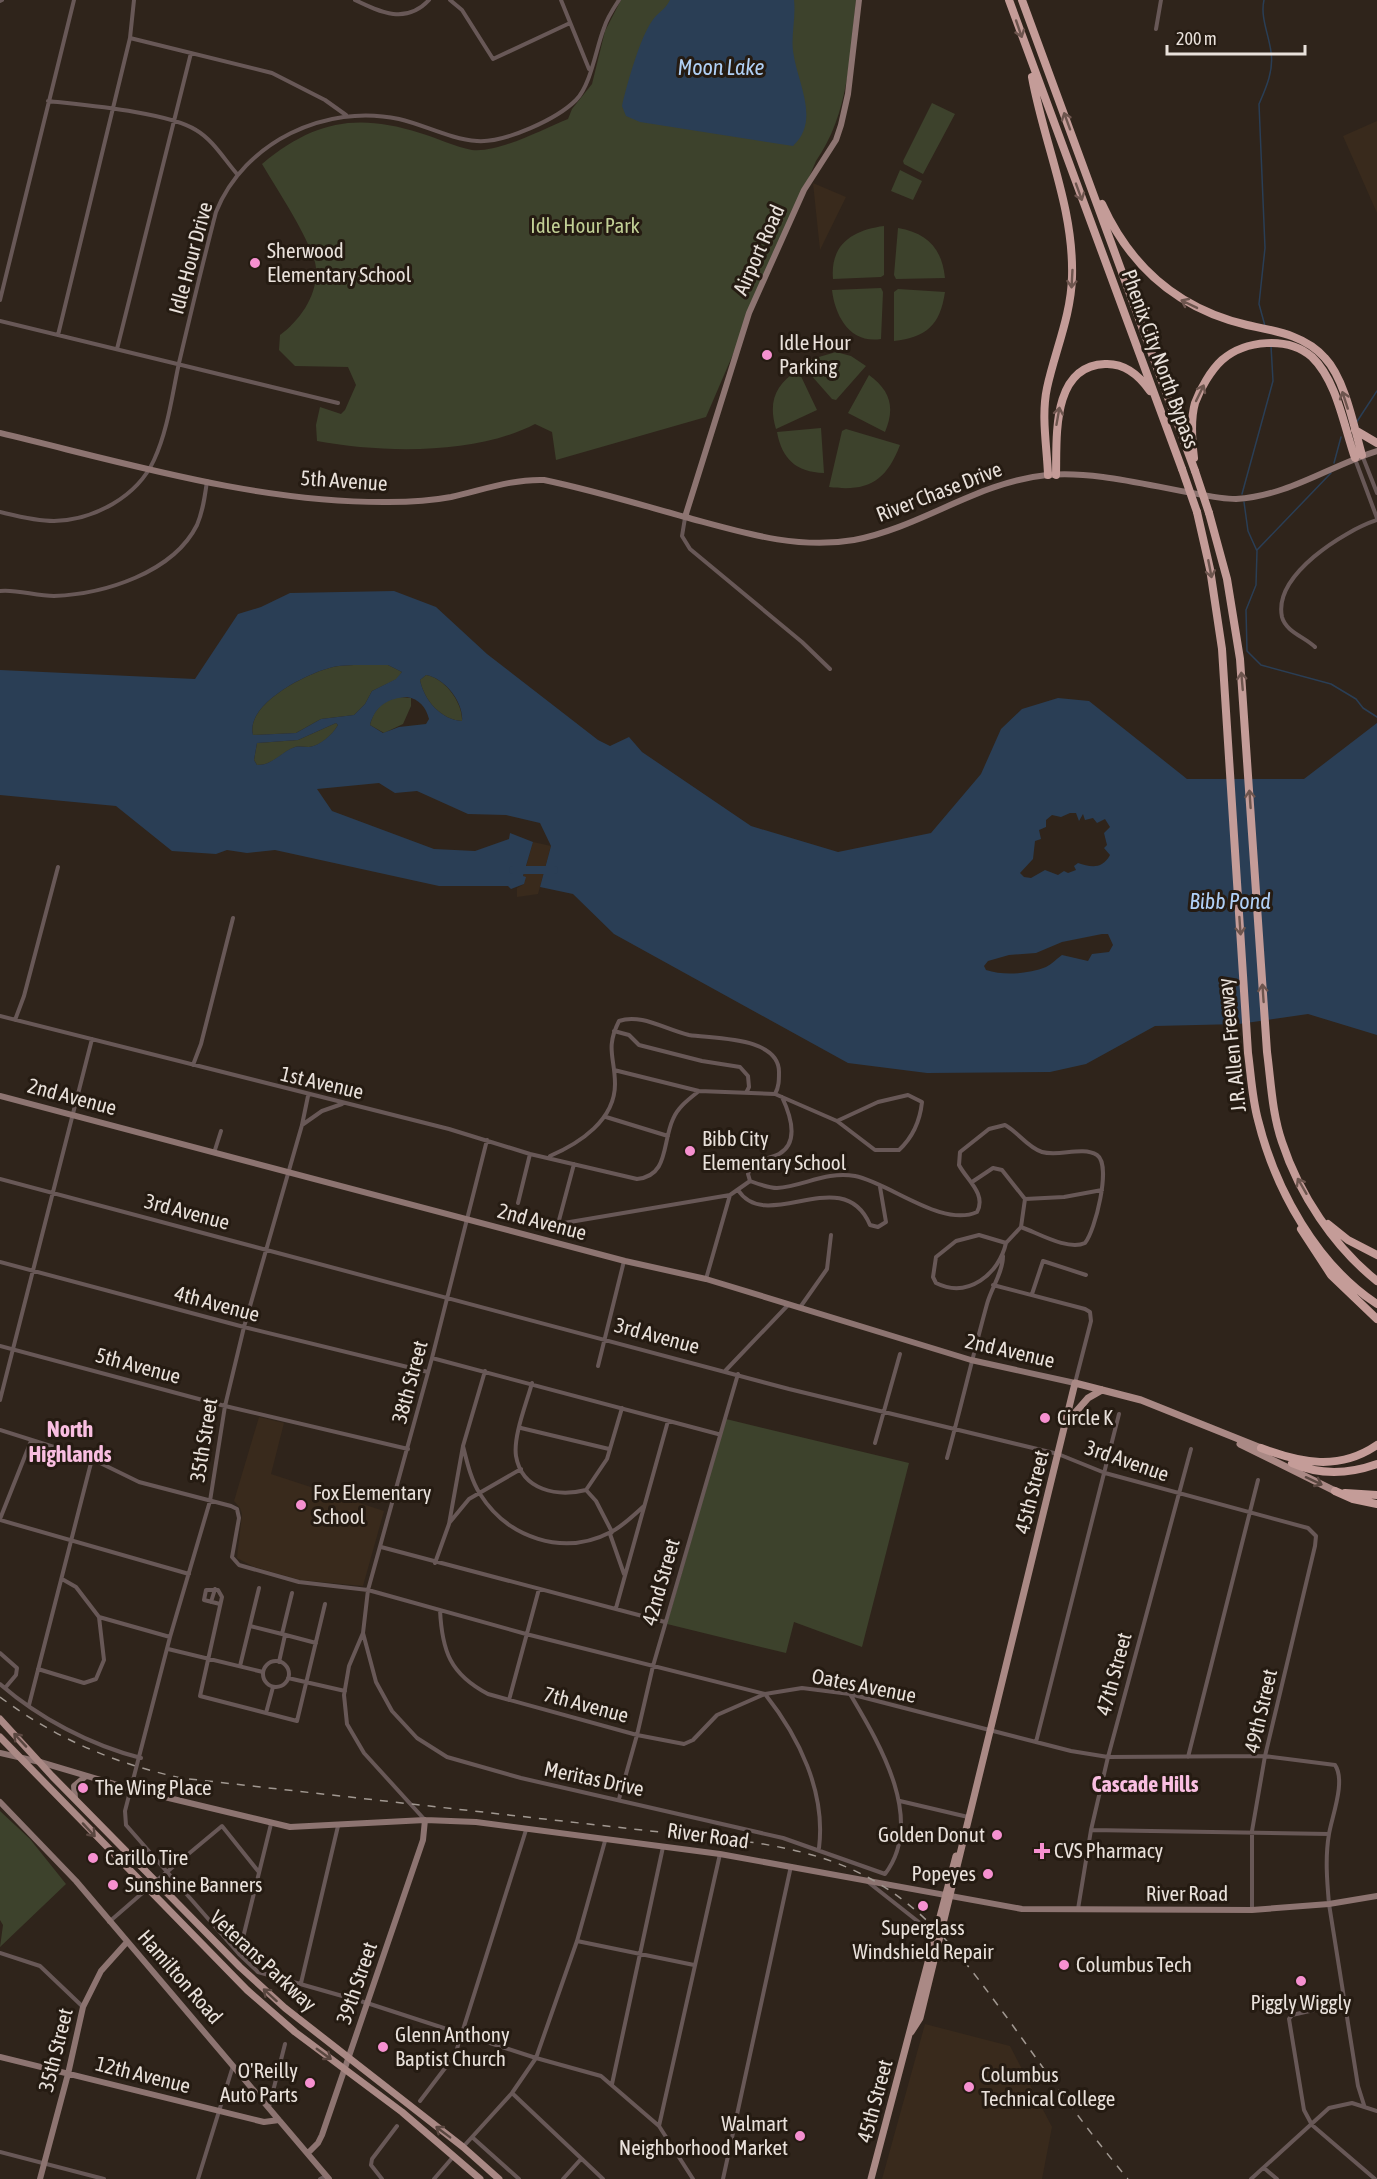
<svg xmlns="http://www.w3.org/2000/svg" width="1377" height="2179" font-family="'Asap Condensed',sans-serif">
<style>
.built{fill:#392a1c}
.green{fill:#3d422c}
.water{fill:#2a3e55;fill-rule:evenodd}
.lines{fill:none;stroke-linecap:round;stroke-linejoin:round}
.stream{stroke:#2a3e55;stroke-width:1.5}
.river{stroke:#2a3e55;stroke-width:8}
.street{stroke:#685857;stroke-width:4}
.secondary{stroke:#8d7471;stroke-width:6}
.primary{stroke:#aa8985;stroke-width:7}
.highway{stroke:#c49c98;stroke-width:8}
.rail{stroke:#a19891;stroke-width:1.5;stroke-dasharray:8 8;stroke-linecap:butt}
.highway-bridge{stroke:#c49c98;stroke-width:8}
.oneway{stroke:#6d554e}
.oneway2{stroke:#5a4740}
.poi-dot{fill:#f690d0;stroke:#251b12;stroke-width:2}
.labels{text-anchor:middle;stroke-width:6;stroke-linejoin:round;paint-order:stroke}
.park-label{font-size:21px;fill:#c1cf95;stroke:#251b12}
.street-label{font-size:21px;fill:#e9e1db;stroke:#251b12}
.poi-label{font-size:21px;fill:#e9e1db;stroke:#251b12;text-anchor:start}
.water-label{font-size:22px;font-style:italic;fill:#b0d0f6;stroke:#251b12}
.neighbourhood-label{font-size:22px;font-weight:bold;fill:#f9bee1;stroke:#251b12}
</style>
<rect width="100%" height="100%" fill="#2f241b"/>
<path class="built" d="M1377 121V213L1343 136Z
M813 183 846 197 820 250Z
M533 842 551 846 538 894 517 897V888L524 884 523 877Z
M259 1417 284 1423 271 1474 384 1511 363 1586 300 1580 254 1567 237 1558 242 1514 240 1508 234 1501Z
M925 2024 1010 2046 1052 2127 1042 2179H882Z"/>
<path class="green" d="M621 0H856C850 55 849 114 816 161L706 417 556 460 552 432 535 424C475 455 382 453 317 441L316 425 320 407 341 414 345 410 356 385 348 367 295 366 279 350 280 335C300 320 318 295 316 268 314 245 275 186 262 164 314 121 356 113 420 133 437 138 455 147 472 150 499 153 543 129 568 119L572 109 592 84 605 31Z
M932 103 955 114 923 174 904 164 903 161Z
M900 170 922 181 913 200 891 191Z
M884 226V275L881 277 833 279C830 244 853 230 884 226Z
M898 228C927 233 942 248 945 278L896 279 894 275Z
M881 288 883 292 881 339C850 344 835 316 832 290Z
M898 289 945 292C940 326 926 337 894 341V292Z
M836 352 851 356 866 366 836 400 832 399 803 366 812 359Z
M798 370 817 410 776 429C768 402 775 385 798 370Z
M869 375C891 391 895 408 885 432L848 413Z
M821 428 824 473C796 472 782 459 777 432Z
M846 429 900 445C886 482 867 492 829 487L842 431Z
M366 665H388L402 672 397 679 372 691 365 704 354 715 321 719 296 733 253 735C245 704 307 673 333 667 343 665 356 665 366 665Z
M426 675C445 678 463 703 462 721 441 720 424 700 420 680Z
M399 697 411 698V706L403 724 384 733 370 725C374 709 383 700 399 697Z
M336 723 338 725C332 735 322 745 309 747 304 747 299 746 295 747 280 753 274 765 257 765L254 760 257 743 298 740Z
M726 1419 909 1463 862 1647 794 1622 786 1653 667 1624Z
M0 1811 30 1839 66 1884 0 1947 3 1925 0 1920Z"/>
<path class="water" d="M670 0H794C796 17 791 35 793 51 797 83 821 120 793 146L640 122 626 116 622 106C627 84 640 38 652 21 657 13 665 10 670 0Z
M394 591 436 607 487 654 598 740 610 746 629 737 642 752 751 826 838 852 931 833 981 774 1001 729 1022 709 1058 698 1089 701 1187 779H1304L1377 723V1035L1308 1014 1239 1024 1155 1026 1086 1064 1050 1072 927 1073 848 1063 614 934 573 894 540 887 551 846 540 823 506 815 468 814 417 791 395 793 379 783 317 789 332 811 434 849 475 851 509 839 510 833 533 842 523 876 526 877 524 884 511 889 508 886H439L275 850 247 853 227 850 216 854 172 851 116 806 0 795V670L195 679 238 614 261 607 290 593ZM366 665H388L402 672 396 679 372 691 365 704 354 715 321 719 296 733 253 735C245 704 307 673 333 667 343 665 356 665 366 665ZM426 675C445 678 464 703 462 721 441 720 424 700 420 680ZM407 697C419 699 426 707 429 719L426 724 399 727 383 733 370 725C375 706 388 698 407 697ZM336 723 338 725C332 735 321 745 309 747 304 747 299 746 295 747 280 752 274 765 257 765L254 760 257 743 298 740ZM1070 813H1076L1079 821 1083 814 1085 820 1093 818 1097 823 1105 819 1110 827 1104 833 1107 845 1104 848 1110 855C1102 870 1090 867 1078 863L1074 866 1076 870 1068 873 1064 871 1058 875 1045 870 1031 878 1024 877 1020 873 1033 859 1035 841 1041 839 1039 830 1046 827V820L1052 815 1061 817ZM1102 934H1108L1113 945 1109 952 1092 954 1088 961 1062 955C1056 959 1052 964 1046 967 1028 974 1004 976 986 970L984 966 988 961 1009 955 1036 953 1062 942Z"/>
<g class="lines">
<path class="stream" d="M1264 0C1260 17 1269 35 1271 52 1274 70 1266 88 1259 104L1265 248 1259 304 1265 326
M1356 423 1377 391
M1334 463 1341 437
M1242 494 1273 381 1271 346
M1244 502 1248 531 1257 551 1256 585 1246 610 1247 651 1261 665 1331 684 1356 699 1363 708 1377 717
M1257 550 1331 473"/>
<path class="river" d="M513 870H554"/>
<path class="street" d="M355 0C380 12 406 25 429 0
M450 0 462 10 493 59 570 23
M561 0 589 69
M0 1 2 0
M1156 29 1161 0
M130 38 272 73 325 100 346 115
M48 101C83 105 168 112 196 130 213 140 224 159 237 174
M0 300 74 0
M0 321 338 403
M58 335 130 38 134 0
M117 349 191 53
M1362 455 1377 493
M1355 459 1377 518
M0 512C17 516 36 521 54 521 94 520 137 497 154 460 168 430 172 395 179 363 191 312 203 262 216 212 244 142 326 103 399 119 425 125 450 139 477 141 505 143 557 119 576 100 591 85 596 48 604 28 607 18 613 9 619 0
M685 518 682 536 690 549 802 642 830 669
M0 591C16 589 36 596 54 596 104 594 173 573 197 525 203 511 205 496 207 481
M1315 647C1305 637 1286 632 1282 617 1273 575 1344 531 1377 520
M0 1016 449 1129 530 1154 637 1179C669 1176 662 1143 673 1119 678 1107 689 1099 699 1091
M15 1020 24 996 58 867
M614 1031 629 1035 639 1045 702 1061 740 1067 748 1076 749 1087 746 1093
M193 1065 201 1044 233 918
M614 1070 699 1091 775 1094 837 1121
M908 1095 922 1102C920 1121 913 1137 899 1150H875L837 1121 878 1102Z
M308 1096 302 1125 244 1327 225 1406 210 1501 170 1637 125 1811 126 1825 239 1954 258 1972 367 2003 536 2058 601 2076 659 2126 693 2179
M606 1117 668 1136
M302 1125 322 1111 342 1104
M214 1153 221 1131
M550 1156C580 1143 615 1120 615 1084 615 1057 605 1049 619 1021 641 1013 666 1030 689 1035 712 1039 779 1036 779 1072 779 1080 779 1087 775 1094
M574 1164 558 1224 730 1195 750 1181
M0 1179 789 1389 1058 1454 1105 1473 1308 1528 1316 1536 1315 1546 1265 1756 1252 1831V1910
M750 1181C758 1184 769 1188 777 1188 804 1186 826 1171 855 1176 890 1183 942 1228 977 1212 987 1194 966 1179 959 1165L960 1152 989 1129 1005 1125C1018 1132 1028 1148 1042 1152 1059 1157 1082 1146 1097 1155 1112 1165 1095 1231 1085 1243 1068 1251 1038 1233 1021 1227
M750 1181 748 1174 752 1164C760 1158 770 1159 779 1154 800 1142 790 1114 782 1097
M972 1182 993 1168 1002 1170 1025 1199 1021 1227 1006 1243
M738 1190C767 1235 843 1161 870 1225L878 1227 886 1222 880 1187
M1025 1199 1064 1197 1102 1190
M518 1203 530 1154
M979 1235 1006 1243C999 1274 968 1299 936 1283L933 1277 936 1257 956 1241Z
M0 1262 244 1327 428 1372
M706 1279 730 1195
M993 1285 1085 1309 1090 1312 1091 1321 1075 1383
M1032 1294 1043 1261 1086 1275
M801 1306 827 1269 831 1235
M0 1346 225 1406 408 1449
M432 1358 718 1434
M598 1366 624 1261
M726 1370 789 1304
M532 1383C527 1402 513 1436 516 1456 522 1491 558 1497 586 1490L607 1459 622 1408
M0 1400 92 1039
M521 1428 609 1449
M0 1430 92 1459 139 1482 231 1506 237 1509 239 1518 232 1557 239 1565 299 1582 368 1590 526 1634 765 1694 802 1688 850 1694 1071 1751 1108 1757 1265 1756 1335 1765C1346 1781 1332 1816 1329 1834 1325 1857 1327 1881 1329 1904L1358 2086 1364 2105
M875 1443 900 1354
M463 1446C467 1462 471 1480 480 1494 508 1538 563 1557 611 1532 623 1526 634 1515 644 1506
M947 1458C961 1407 973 1355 987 1304 991 1289 1003 1272 1003 1256
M586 1490 596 1501 612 1532 610 1534 624 1574
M0 1519 31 1441
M0 1520 189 1574
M450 1522 469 1499 521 1469
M381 1547 665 1622
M435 1563 449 1524 463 1446 485 1371
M62 1579 76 1587 99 1617 170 1637
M292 1593 282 1634 316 1643
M211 1602 215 1589
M220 1604 204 1600 206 1590H218L222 1597 200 1696 297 1721 325 1604
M616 1608 668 1421
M440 1610C442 1651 450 1674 488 1694L637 1735 684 1744 693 1740 717 1715 765 1694C799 1737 826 1792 819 1848
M250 1626 282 1634
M363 1633 376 1682 392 1711 417 1738 447 1757 521 1778 783 1838 885 1874C926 1820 879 1743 850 1694
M168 1649 263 1672
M0 1653 17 1668 16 1675 5 1688
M263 1674a13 13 0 1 1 26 0a13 13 0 1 1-26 0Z
M279 1662 285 1635
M240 1666 259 1588
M38 1669 84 1683 96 1679 104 1660 99 1617
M288 1678 345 1691
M0 1684C39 1718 90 1745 141 1758
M509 1700 539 1589
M29 1705 92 1459
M266 1713 273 1687
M1036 1742 1119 1414
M1188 1757 1258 1480
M619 1799 637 1735 653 1666 738 1374
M900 1801 968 1817
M425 1820 364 1753 347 1724 344 1695 349 1666 363 1633 368 1590 432 1358 487 1140
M1091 1830 1329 1834
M156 1881 222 1826 258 1871
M868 1882 925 1927 932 1941
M1078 1909 1091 1830 1108 1757 1191 1449
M109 1922 147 1889
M577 1941 694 1965
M0 1953 40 1966 82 2006
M239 1954 271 1824
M301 1983 338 1826
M1345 2003 1292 2015 1289 2019 1304 2110 1312 2125 1375 2179
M612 2084 663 1847
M512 2093 603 2179
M420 2101 455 2055 526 1830
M269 2107 285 2044
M659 2126 720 1854
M472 2137 519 2179
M463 2147 512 2093 536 2058 577 1941 605 1841
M0 2152 104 2179
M1264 2168 1277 2179
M198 2179 233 2066
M320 2179 326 2176
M382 2179 371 2165 372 2159 397 2126
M434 2179 453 2157
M563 2179 581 2159
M723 2179 791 1866
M1251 2179 1329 2108 1352 2103 1377 2111"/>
<path class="secondary" d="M0 433C126 463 257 503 388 502 409 502 430 501 451 497 483 490 511 479 544 480 592 490 638 504 685 517 741 532 796 550 854 540 922 527 977 482 1047 475 1093 471 1142 484 1187 492 1203 495 1220 499 1236 499 1288 496 1329 466 1377 451
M685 517 749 313 804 190 836 140 841 125 848 94 859 0
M0 1096 625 1261 706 1279 971 1360 1075 1383
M0 1753 40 1762 131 1789 290 1827 425 1820 476 1822 720 1854 1022 1909 1252 1910 1329 1904 1377 1896
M75 1798 74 1786 86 1776
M0 1802 76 1881 329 2179
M0 2057 264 2122 279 2120
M309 2152 318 2143 322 2135 423 1840 425 1820
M40 2179 68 2074 83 2007 101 1971 127 1942"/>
<path class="primary" d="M1067 1422 1088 1398 1102 1390
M1240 1444 1335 1491
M0 1719 52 1776 240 1967 285 2008 463 2147 499 2179
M0 1737 247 1990 295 2032 402 2112 480 2179
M911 2032 920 2018 1075 1383 1141 1400 1261 1448
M871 2179 956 1856"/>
<path class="highway" d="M1009 0 1182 469
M1022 0 1195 471
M1032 77C1044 144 1074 207 1072 277 1071 316 1055 351 1047 388 1041 416 1047 447 1048 475
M1102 204C1131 268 1179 309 1247 325 1275 331 1305 335 1325 358 1345 379 1354 427 1362 455
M1355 430 1377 443
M1194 458C1192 441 1190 420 1195 403 1200 389 1211 370 1222 360 1245 340 1288 336 1312 357 1337 381 1344 427 1355 458
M1056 475C1057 438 1051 366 1105 364 1125 363 1139 375 1150 391
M1197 512 1210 569 1222 649 1248 1053C1251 1075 1252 1098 1258 1120 1275 1189 1317 1265 1377 1304
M1209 513 1227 579 1240 659 1267 1052C1271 1082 1272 1113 1282 1142 1299 1194 1334 1247 1377 1281
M1328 1224 1348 1240 1377 1255
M1301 1229 1331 1275 1377 1319
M1261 1448C1301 1463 1339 1471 1377 1445
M1292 1463C1319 1475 1349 1474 1377 1464
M1335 1491 1353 1499 1377 1504
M1345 1493 1377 1495"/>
<path class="rail" d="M0 1697C55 1738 113 1763 181 1778L757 1843C800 1850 843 1861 881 1885 935 1918 971 1969 1008 2019 1047 2073 1085 2128 1128 2179"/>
<path class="highway-bridge" d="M1182 469 1197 512
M1195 471 1209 513"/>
</g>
<defs><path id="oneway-shaft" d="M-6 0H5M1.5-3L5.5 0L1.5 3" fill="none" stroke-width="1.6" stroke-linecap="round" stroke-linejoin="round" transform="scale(1.5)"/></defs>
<g class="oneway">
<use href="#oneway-shaft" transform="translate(1019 29) rotate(71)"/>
<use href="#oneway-shaft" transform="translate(1067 121) rotate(-110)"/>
<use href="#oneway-shaft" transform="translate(1079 192) rotate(70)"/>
<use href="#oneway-shaft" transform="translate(1072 279) rotate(93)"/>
<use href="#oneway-shaft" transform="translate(1189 304) rotate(-154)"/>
<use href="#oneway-shaft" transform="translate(1200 393) rotate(-64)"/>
<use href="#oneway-shaft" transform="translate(1345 400) rotate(-108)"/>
<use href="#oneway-shaft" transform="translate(1058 416) rotate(-80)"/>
<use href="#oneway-shaft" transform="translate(1210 569) rotate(79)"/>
<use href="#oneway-shaft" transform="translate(1242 681) rotate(-95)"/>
<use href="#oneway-shaft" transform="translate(1250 799) rotate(-94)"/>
<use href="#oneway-shaft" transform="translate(1240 926) rotate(86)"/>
<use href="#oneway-shaft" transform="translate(1263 993) rotate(-94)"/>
<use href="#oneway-shaft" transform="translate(1302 1186) rotate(-120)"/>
</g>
<g class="oneway2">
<use href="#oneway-shaft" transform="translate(1314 1481) rotate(25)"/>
<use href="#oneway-shaft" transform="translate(20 1740) rotate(-133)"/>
<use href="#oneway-shaft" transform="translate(89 1830) rotate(47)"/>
<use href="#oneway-shaft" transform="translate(270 1995) rotate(-138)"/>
<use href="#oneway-shaft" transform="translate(324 2054) rotate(36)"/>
<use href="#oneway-shaft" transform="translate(443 2132) rotate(-143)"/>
</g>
<g class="poi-dot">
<circle cx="255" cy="263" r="6"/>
<circle cx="767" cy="355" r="6"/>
<circle cx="690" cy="1151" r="6"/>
<circle cx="1045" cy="1418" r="6"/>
<circle cx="301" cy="1505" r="6"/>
<circle cx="83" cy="1788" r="6"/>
<circle cx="997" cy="1835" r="6"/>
<path d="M1039 1842h6v6h6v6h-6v6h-6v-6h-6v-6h6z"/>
<circle cx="93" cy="1858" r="6"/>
<circle cx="988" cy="1874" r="6"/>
<circle cx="113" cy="1885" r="6"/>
<circle cx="923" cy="1906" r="6"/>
<circle cx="1064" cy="1965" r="6"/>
<circle cx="1301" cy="1981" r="6"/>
<circle cx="383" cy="2047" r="6"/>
<circle cx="310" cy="2083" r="6"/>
<circle cx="969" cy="2087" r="6"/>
<circle cx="800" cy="2136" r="6"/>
</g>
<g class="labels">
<g class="park-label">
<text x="585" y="233">Idle Hour Park</text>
</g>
<g class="street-label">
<text transform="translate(759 250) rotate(-66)" y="7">Airport Road</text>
<text transform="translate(191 258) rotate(-75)" y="7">Idle Hour Drive</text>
<text transform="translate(1160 359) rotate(70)" y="7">Phenix City North Bypass</text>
<text transform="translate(344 481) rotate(4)" y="7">5th Avenue</text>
<text transform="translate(939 492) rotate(-21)" y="7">River Chase Drive</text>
<text transform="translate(1232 1045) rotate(-96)" y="7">J.R. Allen Freeway</text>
<text transform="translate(322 1083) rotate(13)" y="7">1st Avenue</text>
<text transform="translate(72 1097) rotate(15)" y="7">2nd Avenue</text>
<text transform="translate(187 1212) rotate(15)" y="7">3rd Avenue</text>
<text transform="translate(542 1222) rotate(15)" y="7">2nd Avenue</text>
<text transform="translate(217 1304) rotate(15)" y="7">4th Avenue</text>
<text transform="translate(657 1336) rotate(15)" y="7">3rd Avenue</text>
<text transform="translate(1010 1351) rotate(13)" y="7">2nd Avenue</text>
<text transform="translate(138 1366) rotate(15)" y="7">5th Avenue</text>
<text transform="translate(410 1382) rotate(-75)" y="7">38th Street</text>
<text transform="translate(204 1440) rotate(-81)" y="7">35th Street</text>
<text transform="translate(1127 1461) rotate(19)" y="7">3rd Avenue</text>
<text transform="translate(1032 1492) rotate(-76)" y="7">45th Street</text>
<text transform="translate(661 1582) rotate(-74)" y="7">42nd Street</text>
<text transform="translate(1114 1674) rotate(-75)" y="7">47th Street</text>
<text transform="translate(864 1686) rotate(11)" y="7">Oates Avenue</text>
<text transform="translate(586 1705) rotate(15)" y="7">7th Avenue</text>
<text transform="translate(1261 1711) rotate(-77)" y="7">49th Street</text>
<text transform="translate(594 1779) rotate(12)" y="7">Meritas Drive</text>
<text transform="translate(708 1836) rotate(8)" y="7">River Road</text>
<text x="1187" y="1901">River Road</text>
<text transform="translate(263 1961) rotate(43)" y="7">Veterans Parkway</text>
<text transform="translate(180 1977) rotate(49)" y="7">Hamilton Road</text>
<text transform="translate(357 1983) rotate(-71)" y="7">39th Street</text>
<text transform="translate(56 2050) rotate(-76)" y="7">35th Street</text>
<text transform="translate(143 2075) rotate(14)" y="7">12th Avenue</text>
<text transform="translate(875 2101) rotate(-75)" y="7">45th Street</text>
</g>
<g class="poi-label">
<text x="267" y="258">Sherwood<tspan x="267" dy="24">Elementary School</tspan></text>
<text x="779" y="350">Idle Hour<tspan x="779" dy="24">Parking</tspan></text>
<text x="702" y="1146">Bibb City<tspan x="702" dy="24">Elementary School</tspan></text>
<text x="1057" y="1425">Circle K</text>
<text x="313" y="1500">Fox Elementary<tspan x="313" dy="24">School</tspan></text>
<text x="95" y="1795">The Wing Place</text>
<text x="985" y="1842" text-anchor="end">Golden Donut</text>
<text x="1054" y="1858">CVS Pharmacy</text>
<text x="105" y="1865">Carillo Tire</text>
<text x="976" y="1881" text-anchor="end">Popeyes</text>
<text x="125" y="1892">Sunshine Banners</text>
<text x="923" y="1935" text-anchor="middle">Superglass<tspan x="923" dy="24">Windshield Repair</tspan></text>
<text x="1076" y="1972">Columbus Tech</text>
<text x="1301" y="2010" text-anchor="middle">Piggly Wiggly</text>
<text x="395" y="2042">Glenn Anthony<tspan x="395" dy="24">Baptist Church</tspan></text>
<text x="298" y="2078" text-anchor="end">O'Reilly<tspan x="298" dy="24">Auto Parts</tspan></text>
<text x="981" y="2082">Columbus<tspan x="981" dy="24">Technical College</tspan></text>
<text x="788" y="2131" text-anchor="end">Walmart<tspan x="788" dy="24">Neighborhood Market</tspan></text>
</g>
<g class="water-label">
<text x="721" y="75">Moon Lake</text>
<text x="1230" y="909">Bibb Pond</text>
</g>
<g class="neighbourhood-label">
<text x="70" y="1437">North<tspan x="70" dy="25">Highlands</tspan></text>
<text x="1145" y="1792">Cascade Hills</text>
</g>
</g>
<path d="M1167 45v9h138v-9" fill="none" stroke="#e9e1db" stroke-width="3"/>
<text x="1176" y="45" font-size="18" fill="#e9e1db" stroke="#251b12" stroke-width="4.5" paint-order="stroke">200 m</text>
</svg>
